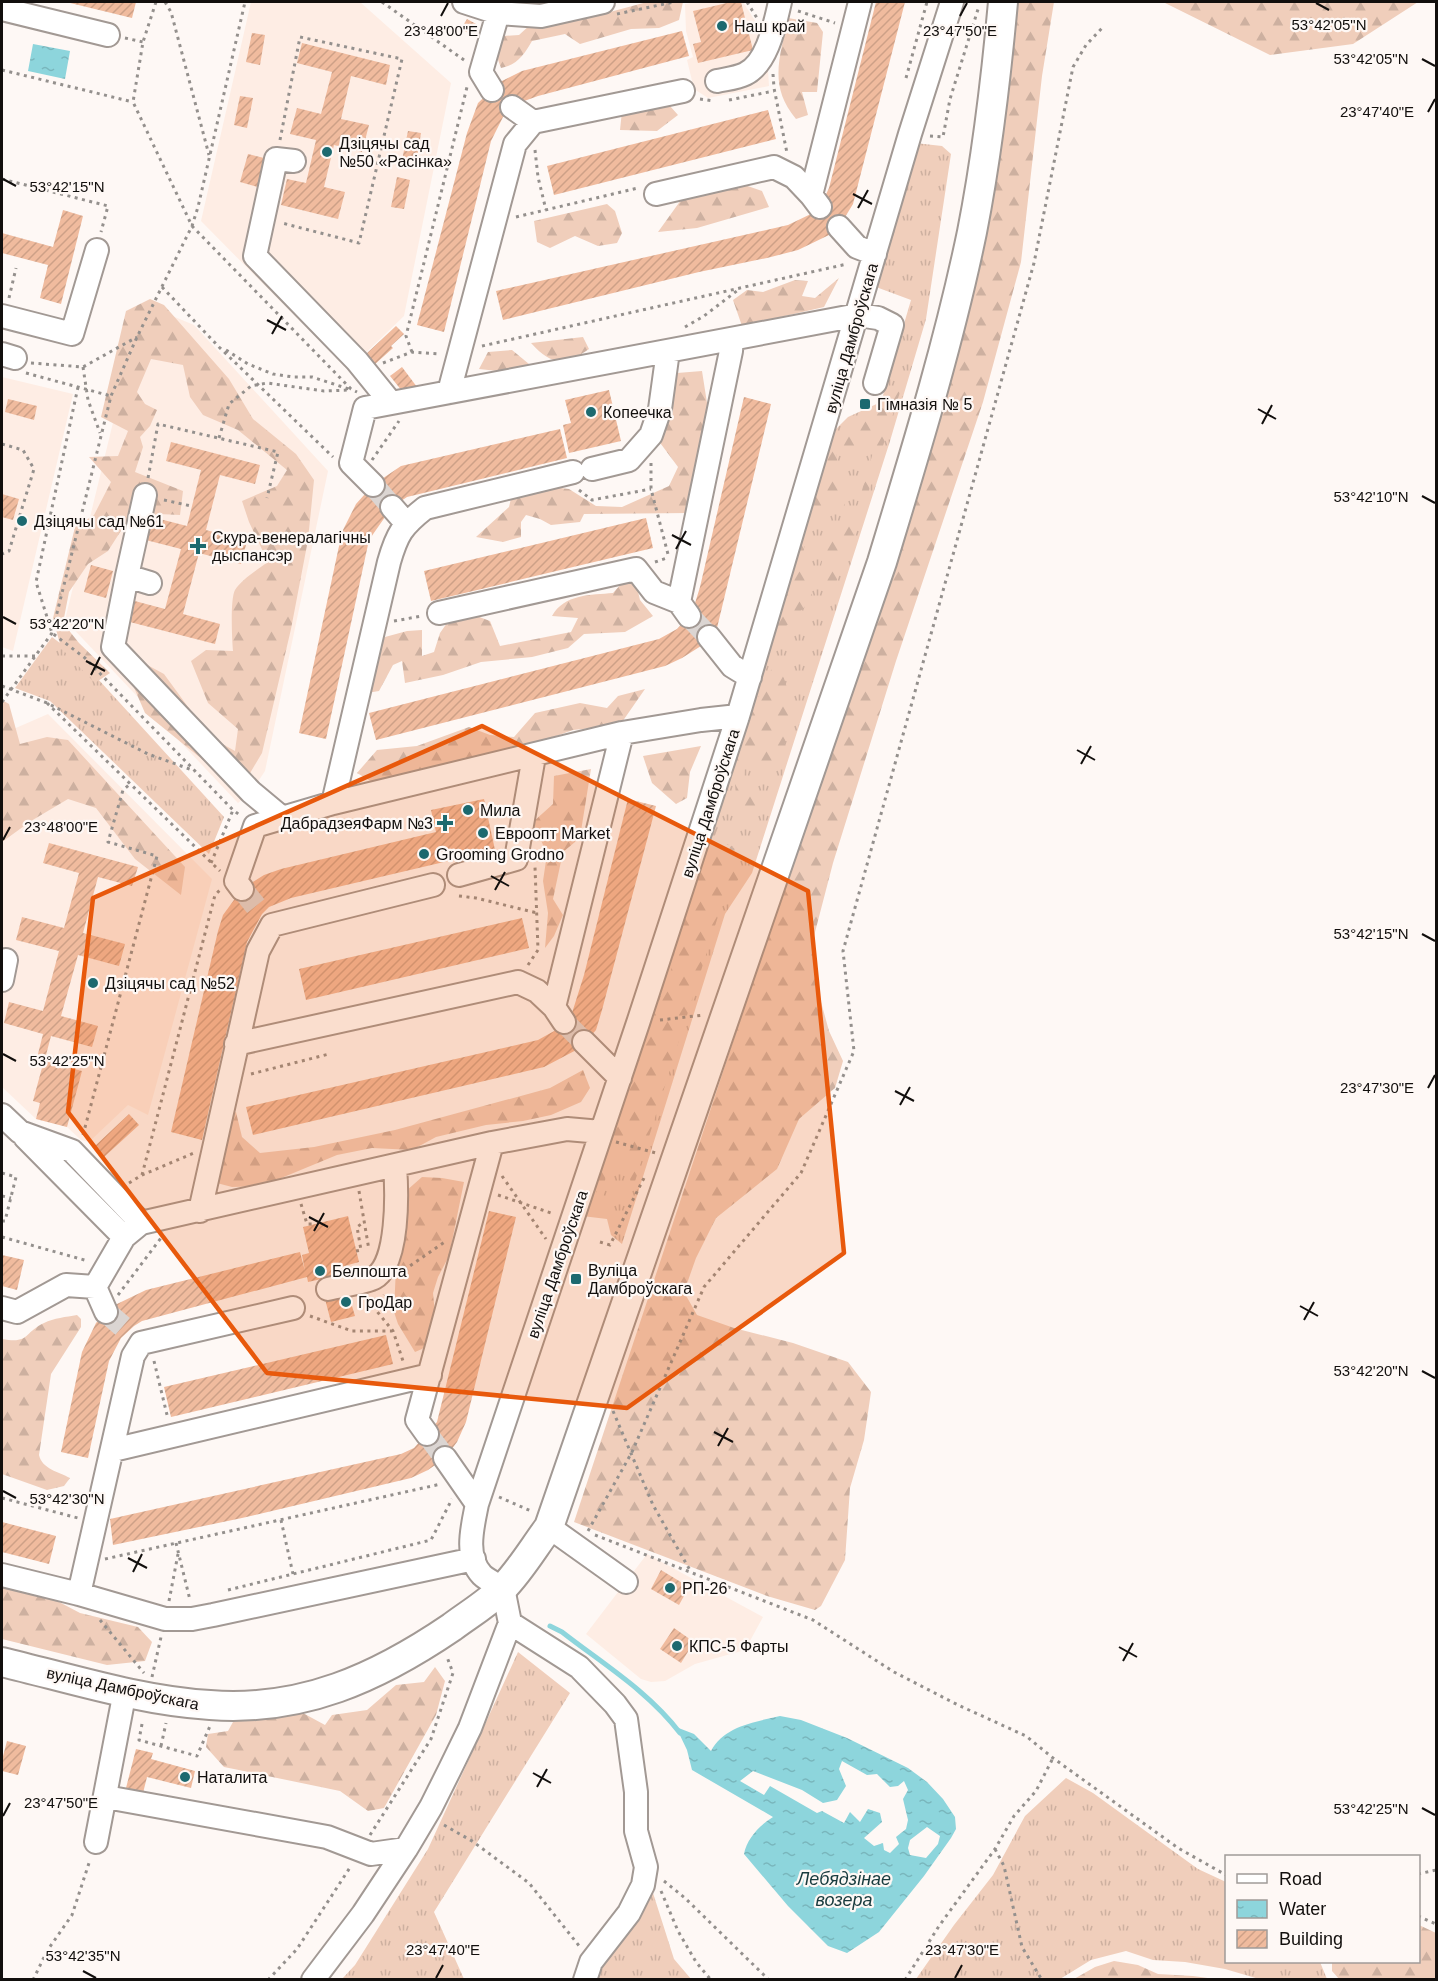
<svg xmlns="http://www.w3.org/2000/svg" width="1438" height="1981" font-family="Helvetica,sans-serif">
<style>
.built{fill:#feede4}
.grass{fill:url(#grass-tufts)}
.forest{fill:url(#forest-firs)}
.water{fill:url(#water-ripples);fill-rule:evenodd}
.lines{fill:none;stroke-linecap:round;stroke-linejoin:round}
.stream{stroke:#8dd5dc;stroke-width:5}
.building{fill:url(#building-hatch)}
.minor-tunnel{stroke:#dbd5d2;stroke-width:22;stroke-dasharray:22 11;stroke-linecap:butt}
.minor-casing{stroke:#a29994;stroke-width:26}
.major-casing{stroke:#a29994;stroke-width:32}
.path{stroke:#94908d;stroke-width:3;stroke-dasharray:3 4.5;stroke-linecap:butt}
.minor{stroke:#fff;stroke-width:22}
.major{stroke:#fff;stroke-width:28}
.marked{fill:#e8590c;fill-opacity:0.2;stroke:#e8590c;stroke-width:4.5;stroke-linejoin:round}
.ticks{fill:none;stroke:#120f0d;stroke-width:2}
.poi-dot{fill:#1d696f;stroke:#fef8f5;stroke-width:2}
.labels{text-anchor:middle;stroke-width:4.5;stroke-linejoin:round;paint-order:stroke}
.poi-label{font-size:16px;fill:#120f0d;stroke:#fef8f5;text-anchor:start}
.street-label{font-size:16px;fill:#120f0d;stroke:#fef8f5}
.water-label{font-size:18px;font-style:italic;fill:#183b3e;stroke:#fef8f5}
.ticks-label{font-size:15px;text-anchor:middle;fill:#120f0d;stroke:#fef8f5;stroke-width:4.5;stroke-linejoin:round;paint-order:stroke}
</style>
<defs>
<pattern id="grass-tufts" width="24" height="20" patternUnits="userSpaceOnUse" patternTransform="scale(1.5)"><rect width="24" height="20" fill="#f0cebb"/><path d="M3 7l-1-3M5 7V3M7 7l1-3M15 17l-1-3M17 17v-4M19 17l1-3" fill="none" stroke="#cdb0a0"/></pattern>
<pattern id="forest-firs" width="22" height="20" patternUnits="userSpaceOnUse" patternTransform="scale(1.5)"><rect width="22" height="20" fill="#f0cebb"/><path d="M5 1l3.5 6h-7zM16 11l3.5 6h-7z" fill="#cdb0a0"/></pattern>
<pattern id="water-ripples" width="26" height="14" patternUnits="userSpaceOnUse" patternTransform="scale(1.5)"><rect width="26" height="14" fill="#8dd5dc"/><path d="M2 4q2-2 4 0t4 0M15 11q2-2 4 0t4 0" fill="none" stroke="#79b6bc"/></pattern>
<pattern id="building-hatch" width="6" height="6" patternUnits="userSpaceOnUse" patternTransform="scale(1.5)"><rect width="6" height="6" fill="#f0bb9e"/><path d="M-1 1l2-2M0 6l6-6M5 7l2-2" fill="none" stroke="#cda087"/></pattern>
</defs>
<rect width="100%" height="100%" fill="#fef8f5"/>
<path class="built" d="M251 2H360L451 83 404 316 348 370 201 221Z
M696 2H743L766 38 769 86 708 98 694 89 687 60 693 57 686 31 685 4Z
M170 315 194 325 328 471 265 771 251 792 238 803 65 620 118 402Z
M2 377 73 394 13 651 2 647Z
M48 714 212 879 148 1115 128 1105 89 1142 81 1140 67 1127 36 1119 2 1087V734Z
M647 1554 763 1617 745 1650 695 1664 665 1681 651 1682 641 1679 586 1634Z"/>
<path class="grass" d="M915 143 942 146 951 154 926 319 890 441 752 873 725 914 622 1244 611 1235 607 1219 582 1216 828 437 848 417 881 402 911 300 876 287Z
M52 637 77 656 224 817 209 854 50 701 15 688Z
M518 1652 570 1693 434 1912 464 1979H342L355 1965 428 1849Z
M1066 1778 1093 1793 1198 1869 1226 1882V1962H1320L1327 1979H1259L1225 1969 1185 1962 1153 1960 1126 1951 1091 1960 1060 1979H916L954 1925 993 1875 1025 1816Z
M653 1893 674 1959 691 1979 596 1980 597 1971 640 1917Z"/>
<path class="forest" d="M647 2H683L679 20 659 28 631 29 580 44 565 34 532 41C524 55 517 65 501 68L497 57 502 36 519 35 530 25 586 10 610 12Z
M1016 2H1054L1042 76 1021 262 983 402 896 661 833 863 814 936 818 991 829 1031 843 1061 835 1088 799 1119 777 1169 716 1218 696 1258 684 1292 697 1315 734 1328 793 1343 848 1362 871 1392 864 1440 850 1488 845 1560 821 1606 815 1610 767 1596 574 1522 856 670Z
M1163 2H1418L1353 44 1270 55Z
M788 18 817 23 823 32 817 92H802L808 115 796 119C768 86 780 57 788 18Z
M642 104 670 106 678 115 657 131 620 130 622 111Z
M739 183 762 191 769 207 697 228 658 232 686 193Z
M607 204 615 211 622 233 617 243 598 246 575 236 550 248 537 242 534 221Z
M839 278 824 307 742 326 733 300 747 290 763 292 795 280 808 281 802 296 815 298Z
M150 299 164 305 229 379 253 419 296 454 314 480 308 540 291 629 262 753 240 790 145 713 129 676 140 661 164 674 210 737 235 751 238 729 208 703 191 661 206 650 233 651C232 639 230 599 235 590 242 579 257 570 268 562L249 522 242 501 277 486 287 470 238 430 203 415 190 397 183 365 151 359 137 392 145 404 157 410 150 426 140 437 143 447 135 472 183 491 180 515 159 514 124 526 108 551 88 564 69 592 63 623 79 643 110 673 95 683 61 648 53 618 75 527 94 515 111 482 89 457 118 456 128 431 101 417 126 311Z
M583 337 589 349C564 367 551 365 531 343Z
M512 350 529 364 507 372 479 369 488 352Z
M702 371 710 422 691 513 584 514 580 522 551 525 540 519 526 515 521 522V537L503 542 476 537 509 507 513 490 543 486 569 489 596 506 622 507 669 486 678 467 658 440 670 410 677 373Z
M895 385 900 392 859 522 831 596 821 566 828 535 853 521 879 432 856 460 835 447 845 507 811 517 801 562 813 598 772 641 830 445 847 427 885 407Z
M622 583H636L640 600 653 616 625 632 584 634 568 648 532 657 481 662 443 675 405 683 402 661 393 665 379 691 367 693 375 655 385 637 407 631 422 630V656L434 652 440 633 447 623 474 615 490 621 500 646 571 632 578 618 552 616C564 594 591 595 613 593Z
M773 666 783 675 793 707 781 760 772 775 745 760 744 780 760 804 753 818 737 807 733 761 743 729Z
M645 689 620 725 573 730 526 747 442 765 374 783 357 773 377 750 417 746 469 727 490 735 514 737 535 713 580 703 607 708 618 696Z
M2 700 9 704 20 744 47 737 68 740 185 867 181 895 135 859 96 808 68 799 31 821 2 842Z
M701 746 690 772 687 798 676 804 652 783 643 756Z
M591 769 581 831 575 842 563 852 553 899 563 915 554 936 545 948 548 913 543 881 547 854 533 822 553 804 554 776Z
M716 812 721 819 714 838 734 848 742 873 720 910 632 1191 626 1154 609 1155 602 1200 596 1195 601 1170 650 1022 669 979 681 927Z
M583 1070 590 1088 581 1102 551 1115 523 1121 486 1125 436 1137 412 1150 372 1148 337 1155 262 1186 232 1187 213 1182 226 1118 236 1112 242 1137 260 1153 314 1147 395 1130 550 1088Z
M422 1177 442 1178 464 1182 449 1256 438 1277 433 1293 435 1314 427 1344 422 1349 415 1352 398 1324 394 1312 396 1267 406 1191Z
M77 1315 81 1319V1327L51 1374 39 1455C42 1469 59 1472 70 1478L64 1486 47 1490 2 1474V1339C30 1344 23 1333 44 1323 54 1318 66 1317 77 1315Z
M2 1584 44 1594 80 1613 138 1627 152 1642 145 1661 107 1665 2 1639Z
M435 1667 445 1681 436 1715 384 1808 368 1811 340 1791 224 1767 206 1747 208 1734 228 1731 233 1722 279 1711 301 1712 325 1725 332 1715 367 1710 396 1685 424 1682Z
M1419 1925 1436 1933V1979H1339L1332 1971V1962H1418Z
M1114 1961 1138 1965 1158 1974 1193 1976 1215 1979H1074L1095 1967Z"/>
<path class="water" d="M33 44 70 51 65 79 28 71Z
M780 1716 801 1720 847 1738 908 1768 927 1782 943 1799 955 1817 956 1829 951 1838 924 1876 879 1932 847 1953 828 1946 788 1906 744 1854C747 1838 760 1825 773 1817L692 1770 687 1750 676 1727 694 1734 711 1751C724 1726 755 1722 780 1716ZM842 1761 867 1775 877 1774 890 1787 898 1786 904 1781 908 1790 903 1799 908 1820 906 1829 896 1837 899 1844 890 1853 884 1850 883 1843 874 1846 864 1838 882 1822 880 1813 868 1809 860 1822 850 1812 844 1823 822 1811 817 1813 770 1786 764 1795 740 1781 753 1771 802 1790 823 1803 837 1800 846 1786 839 1769ZM927 1827 940 1836 938 1844 926 1858 910 1855 908 1848 910 1840Z"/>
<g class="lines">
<path class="stream" d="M550 1626 562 1632C603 1664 648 1691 680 1733"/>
</g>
<path class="building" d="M66 2H136L132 18Z
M731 2H741L753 50 698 63 693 44 701 42 693 11Z
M876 2H905L853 204 839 227 829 235 798 250 767 258 699 272 503 320 496 291 788 225 815 212 820 207 829 188Z
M467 19 478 25 472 35 461 29Z
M682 31 689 56 538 96 516 104 503 117 491 141 444 332 417 325 467 133 478 103 500 82 522 71Z
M252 33 265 35 260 65 246 62Z
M302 43 390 65 386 85 351 76 341 119 369 125 362 152 334 145 324 187 345 192 338 219 281 205 287 179 306 183 316 140 290 134 297 108 321 114 332 72 297 63Z
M240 96 253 98 247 128 234 125Z
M768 110 776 139 554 195 547 166Z
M408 131 421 133 416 163 402 160Z
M248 154 268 159 261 188 240 182Z
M397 177 410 180 404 209 391 207Z
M63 210 83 216 61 304 40 298 48 265 2 253V233L53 247Z
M396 326 404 334 391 346 393 348 374 365 365 355Z
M402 367 417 387 406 396 390 376Z
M609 390 621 441 569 453 563 425 571 423 565 400Z
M744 397 771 404 717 628 701 646 682 658 665 666 376 740 369 713 659 639 677 629 692 613 700 587Z
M8 399 37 406 34 420 5 412Z
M560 429 567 458 407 497 392 507 369 540 326 739 299 733 342 532 356 504 373 485 401 466Z
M171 442 260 465 255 484 220 475 206 530 247 541 241 564 199 553 183 614 220 624 215 644 126 621 131 600 165 609 181 549 138 538 144 515 187 526 201 470 166 461Z
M2 494 19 499 13 520 2 517Z
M646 518 653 548 431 601 424 571Z
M91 565 113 571 106 598 84 592Z
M484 799 495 850 291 898 269 907 262 914 247 942 202 1140 171 1132 218 931 223 915 242 889 264 875 281 869 436 832 431 810Z
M628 799 656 806 602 1010 596 1030 580 1048 544 1067 253 1135 246 1107 538 1040 556 1030 572 1013 584 975Z
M49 843 138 867 132 886 98 877 83 933 125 944 119 966 78 955 61 1016 98 1026 92 1047 51 1036 46 1055 61 1058 59 1065 82 1071 67 1127 36 1119 40 1103 33 1101 43 1064 36 1062 43 1034 4 1023 9 1002 43 1011 59 951 16 940 22 917 64 928 79 873 43 863Z
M522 918 529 948 306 1000 299 969Z
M129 1114 139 1125 104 1157 94 1147Z
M489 1211 516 1217 466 1422 457 1442 445 1458 428 1470 411 1478 242 1518 113 1545 110 1519 401 1454 414 1448 437 1422Z
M348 1216 359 1262 337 1268 339 1275 308 1282 307 1277 142 1321 134 1326 121 1338 109 1361 88 1458 61 1452 82 1352 96 1323 106 1312 117 1304 146 1290 300 1252 305 1271 302 1255 309 1253 303 1227Z
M2 1255 24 1260 17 1290 2 1286Z
M348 1293 355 1316 331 1322 325 1299Z
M386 1335 393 1364 171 1417 164 1387Z
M2 1522 56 1536 49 1564 2 1552Z
M661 1570 689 1587 679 1605 651 1589Z
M674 1628 694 1642 681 1663 660 1649Z
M7 1741 26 1746 18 1775 2 1771V1760Z
M136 1749 153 1753 151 1759 195 1771 191 1788 147 1777 143 1793 126 1788Z"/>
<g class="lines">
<path class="minor-tunnel" d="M373 485 392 507
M689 616 709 637
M242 889 262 914
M564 1022 584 1042
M106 1312 128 1331
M427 1434 445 1458"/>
<g class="minor-casing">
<path id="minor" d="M464 2 498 13 541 16 603 2
M2 9 108 35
M717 81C726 79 737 78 745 74 768 63 775 23 780 2
M492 90 481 72 498 13
M512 107 533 122
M294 161 276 159 255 256 357 361 391 403
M656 194 774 167 794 177 811 195
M820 207 811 195 860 2
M839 227 857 247 875 254
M2 316 72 334 97 250
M2 354 15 358
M449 392 515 144 533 122 683 91
M592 469 629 460 651 435 660 409 668 351
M373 485 351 463 365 408 858 315 878 318 892 325 875 383
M392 507 406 523
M127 576 145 495
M150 583 127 576 113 647 251 792 281 817
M439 613 636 569 654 592 679 602
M689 616 679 602 731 351 732 339
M709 637 732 666 750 677
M333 803 389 562C397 534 402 526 425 508L573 472
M459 875 516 859 534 756
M242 889 236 881 255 826 333 803 622 733 701 720 738 716
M2 980 6 960
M564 1022 554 1007 622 733
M584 1042 620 1078
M236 1044 518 982 537 991 554 1007
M2 1115 20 1132 72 1151 141 1223
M25 1137 124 1237
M200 1211 258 951 272 925 433 885
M328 1289C339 1286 365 1283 374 1278 399 1264 397 1192 395 1166
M2 1308 17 1312 66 1285 95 1287
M106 1312 95 1287 124 1237 141 1223 492 1143 567 1129 601 1132
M427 1434 417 1420 492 1143
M113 1450 430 1375
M445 1458 477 1504
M549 1527 626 1582
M2 1575 79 1594 165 1619H192L213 1615 474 1559
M79 1594 133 1356 141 1343 293 1308
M510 1623 579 1667 615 1704 626 1719 636 1792V1831L646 1867 643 1885 629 1913 591 1962 585 1980
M106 1797 327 1837 371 1854 406 1849
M96 1842 125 1691
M313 1980 363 1914 406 1849 431 1807 450 1769 470 1728 510 1623 503 1588C496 1584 487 1580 482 1575 464 1556 473 1525 477 1504L638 1023 738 716 910 134 952 2"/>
</g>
<g class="major-casing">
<path id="major" d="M2 1662C69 1678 141 1701 210 1705 302 1712 377 1678 452 1627 468 1615 488 1603 503 1588 520 1571 534 1547 549 1527L882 562C915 453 949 343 972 232 987 156 996 79 1003 2"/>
</g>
<path class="path" d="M156 2 143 42 133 102 192 226 351 389 357 392
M165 2 171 12 209 155
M382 2 464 60
M747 2 757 18
M798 11 835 23
M617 14 674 2
M125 38 143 42
M2 70 133 102
M773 74 774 88 787 153
M906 78 927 2
M700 99 714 101
M729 100 774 91
M930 136 943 137 950 99 979 6
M280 140 300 37 402 59 359 243 282 223
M535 150 538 177 546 210
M2 179 108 206 101 232
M516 217 638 188
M162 287 219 347 333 457
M9 298 16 268
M685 327 704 316 738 290
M482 346 847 264
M226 350 248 364 273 374 293 377H312L349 389
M412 352 406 336 467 87
M31 363 83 367 137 337
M383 363 412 352 440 354
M83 367 88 400 100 433
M26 373 111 396
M78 387 36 582 52 633 85 658 233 810 241 816
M219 438 229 404 251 386 267 383 324 391 350 390
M2 444 23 450 34 469 9 551 2 554
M372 460 399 421
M651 463V489L669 558
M148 478 158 424 278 452 267 498
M579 490 592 500 651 489
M164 500 191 506
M655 562 667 558
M394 621 422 616
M2 656H35
M2 686 47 703 148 754 195 771
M2 702 52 633 111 396 137 337 192 226 198 207 245 2
M47 703 220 871
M211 863 233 810
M459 896 476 898 537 913
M528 965 538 950 535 867
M660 1020 704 1015
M251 1074 329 1054
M83 1135 157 856 108 842 123 790 130 784
M616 1142 656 1153
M2 1173 16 1177 5 1221H2
M142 1175 215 895 221 889
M502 1176 546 1239
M129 1183 142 1175 194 1153
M359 1191 369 1250
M498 1195 554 1214
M2 1196 11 1198
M301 1204 307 1224H313
M2 1237 88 1261
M600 1242 610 1245 645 1176
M356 1251 361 1250 357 1227 364 1222
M404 1270 446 1241
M118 1295 161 1238
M375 1298V1309L393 1331 403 1361
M376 1308 384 1295
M310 1316 352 1331H393
M154 1361 168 1419
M613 1411 653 1505 691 1572
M499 1497 531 1511
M2 1498 78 1518
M281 1520 293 1574
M588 1531 632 1452 704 1287 801 1173 854 1051 843 951 1034 263 1073 67 1086 45 1103 27
M595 1535 813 1620 894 1672 958 1705 1026 1736 1053 1758 1178 1848 1226 1875
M176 1543 190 1600
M105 1559 441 1484
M228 1590 431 1540 452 1499
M169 1601 178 1554
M100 1620 144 1673
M152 1677 161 1637
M142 1724 139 1740 197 1756 210 1726
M161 1746 166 1723
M444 1825 472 1841 529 1883 580 1947
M370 1835 431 1739 453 1673 447 1657
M995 1849 1004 1866 1022 1947 1042 1980
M1418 1874 1436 1870
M664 1881 685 1898 769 1980
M661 1891 678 1931 696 1962 711 1980
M1418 1916 1436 1924
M33 1980 47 1951 72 1915 90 1860
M268 1980 297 1949 351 1866
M905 1980 939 1926 995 1849 1014 1816 1036 1791 1053 1758"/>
<use href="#minor" class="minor"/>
<use href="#major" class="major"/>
</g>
<path class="marked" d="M482 726 808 891 844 1253 627 1408 267 1373 68 1112 93 898Z"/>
<path class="ticks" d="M1316 3 1329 10M441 16 448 3M960 16 967 3M1422 59 1435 66M1428 112 1435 99M3 179 16 186M853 194 872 204M858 208 868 190M267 320 286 330M272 334 282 316M1258 409 1276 419M1262 424 1272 405M1422 496 1435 503M672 535 691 545M676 549 686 531M3 617 16 624M86 661 105 671M91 675 100 657M1077 750 1095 760M1081 764 1091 746M3 840 10 827M491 876 509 886M495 890 505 872M1422 934 1435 941M3 1054 16 1061M1428 1088 1435 1075M895 1091 914 1101M900 1105 910 1087M309 1217 328 1227M314 1231 324 1213M1300 1306 1318 1316M1304 1320 1314 1302M1422 1371 1435 1378M714 1432 733 1442M718 1446 728 1428M3 1491 16 1498M128 1558 147 1568M133 1572 142 1554M1119 1647 1137 1657M1123 1661 1133 1643M533 1773 551 1783M537 1787 547 1769M1422 1808 1435 1815M3 1816 10 1803M83 1971 96 1978M436 1978 443 1965M955 1978 962 1965"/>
<g class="poi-dot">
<circle cx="722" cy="26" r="6"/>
<circle cx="327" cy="152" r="6"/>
<rect x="859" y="398" width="12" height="12" rx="3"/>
<circle cx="591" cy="412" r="6"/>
<circle cx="22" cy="521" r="6"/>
<path d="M195 537h6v6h6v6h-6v6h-6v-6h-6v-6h6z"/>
<circle cx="468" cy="810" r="6"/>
<path d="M442 814h6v6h6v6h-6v6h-6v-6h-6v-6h6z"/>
<circle cx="483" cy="833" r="6"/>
<circle cx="424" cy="854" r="6"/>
<circle cx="93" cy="983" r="6"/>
<circle cx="320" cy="1271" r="6"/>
<rect x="570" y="1273" width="12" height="12" rx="3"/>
<circle cx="346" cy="1302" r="6"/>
<circle cx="670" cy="1588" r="6"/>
<circle cx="677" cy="1646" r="6"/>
<circle cx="185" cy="1777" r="6"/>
</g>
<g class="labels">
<g class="poi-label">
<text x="734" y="32">Наш край</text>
<text x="339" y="149">Дзіцячы сад<tspan x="339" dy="18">№50 «Расінка»</tspan></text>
<text x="877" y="410">Гімназія № 5</text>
<text x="603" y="418">Копеечка</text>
<text x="34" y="527">Дзіцячы сад №61</text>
<text x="212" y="543">Скура-венералагічны<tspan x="212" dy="18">дыспансэр</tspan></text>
<text x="480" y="816">Мила</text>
<text x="433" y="829" text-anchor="end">ДабрадзеяФарм №3</text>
<text x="495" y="839">Евроопт Market</text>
<text x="436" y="860">Grooming Grodno</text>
<text x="105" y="989">Дзіцячы сад №52</text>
<text x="588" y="1276">Вуліца<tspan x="588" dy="18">Дамброўскага</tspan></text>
<text x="332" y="1277">Белпошта</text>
<text x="358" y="1308">ГроДар</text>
<text x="682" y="1594">РП-26</text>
<text x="689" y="1652">КПС-5 Фарты</text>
<text x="197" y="1783">Наталита</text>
</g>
<g class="street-label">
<text transform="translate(851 338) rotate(-74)" y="6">вуліца Дамброўскага</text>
<text transform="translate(710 803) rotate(-72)" y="6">вуліца Дамброўскага</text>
<text transform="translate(557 1264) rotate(-71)" y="6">вуліца Дамброўскага</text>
<text transform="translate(123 1688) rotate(12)" y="6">вуліца Дамброўскага</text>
</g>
<g class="water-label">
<text x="844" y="1885">Лебядзінае<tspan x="844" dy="21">возера</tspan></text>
</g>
</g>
<g class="ticks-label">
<text x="1329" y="30">53°42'05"N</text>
<text x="441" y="36">23°48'00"E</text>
<text x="960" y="36">23°47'50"E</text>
<text x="1371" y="64">53°42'05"N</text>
<text x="1377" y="117">23°47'40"E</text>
<text x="67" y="192">53°42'15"N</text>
<text x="1371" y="502">53°42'10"N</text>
<text x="67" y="629">53°42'20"N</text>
<text x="61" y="832">23°48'00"E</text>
<text x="1371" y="939">53°42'15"N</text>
<text x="67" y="1066">53°42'25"N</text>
<text x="1377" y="1093">23°47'30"E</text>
<text x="1371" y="1376">53°42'20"N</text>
<text x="67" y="1504">53°42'30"N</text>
<text x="61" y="1808">23°47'50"E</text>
<text x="1371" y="1814">53°42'25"N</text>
<text x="443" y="1955">23°47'40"E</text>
<text x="962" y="1955">23°47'30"E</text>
<text x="83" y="1961">53°42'35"N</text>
</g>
<rect width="1438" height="1981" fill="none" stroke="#120f0d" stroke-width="6"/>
<rect x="1225" y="1855" width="195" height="108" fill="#fef8f5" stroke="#a09b98" stroke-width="1.5"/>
<rect x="1237" y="1874" width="30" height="9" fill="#ffffff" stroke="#a09b98" stroke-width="1.5"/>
<text x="1279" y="1885" font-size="18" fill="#120f0d">Road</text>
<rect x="1237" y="1900" width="30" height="18" fill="url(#water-ripples)" stroke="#a09b98" stroke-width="1.5"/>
<text x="1279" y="1915" font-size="18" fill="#120f0d">Water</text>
<rect x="1237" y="1930" width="30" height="18" fill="url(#building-hatch)" stroke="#a09b98" stroke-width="1.5"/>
<text x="1279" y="1945" font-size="18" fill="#120f0d">Building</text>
</svg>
